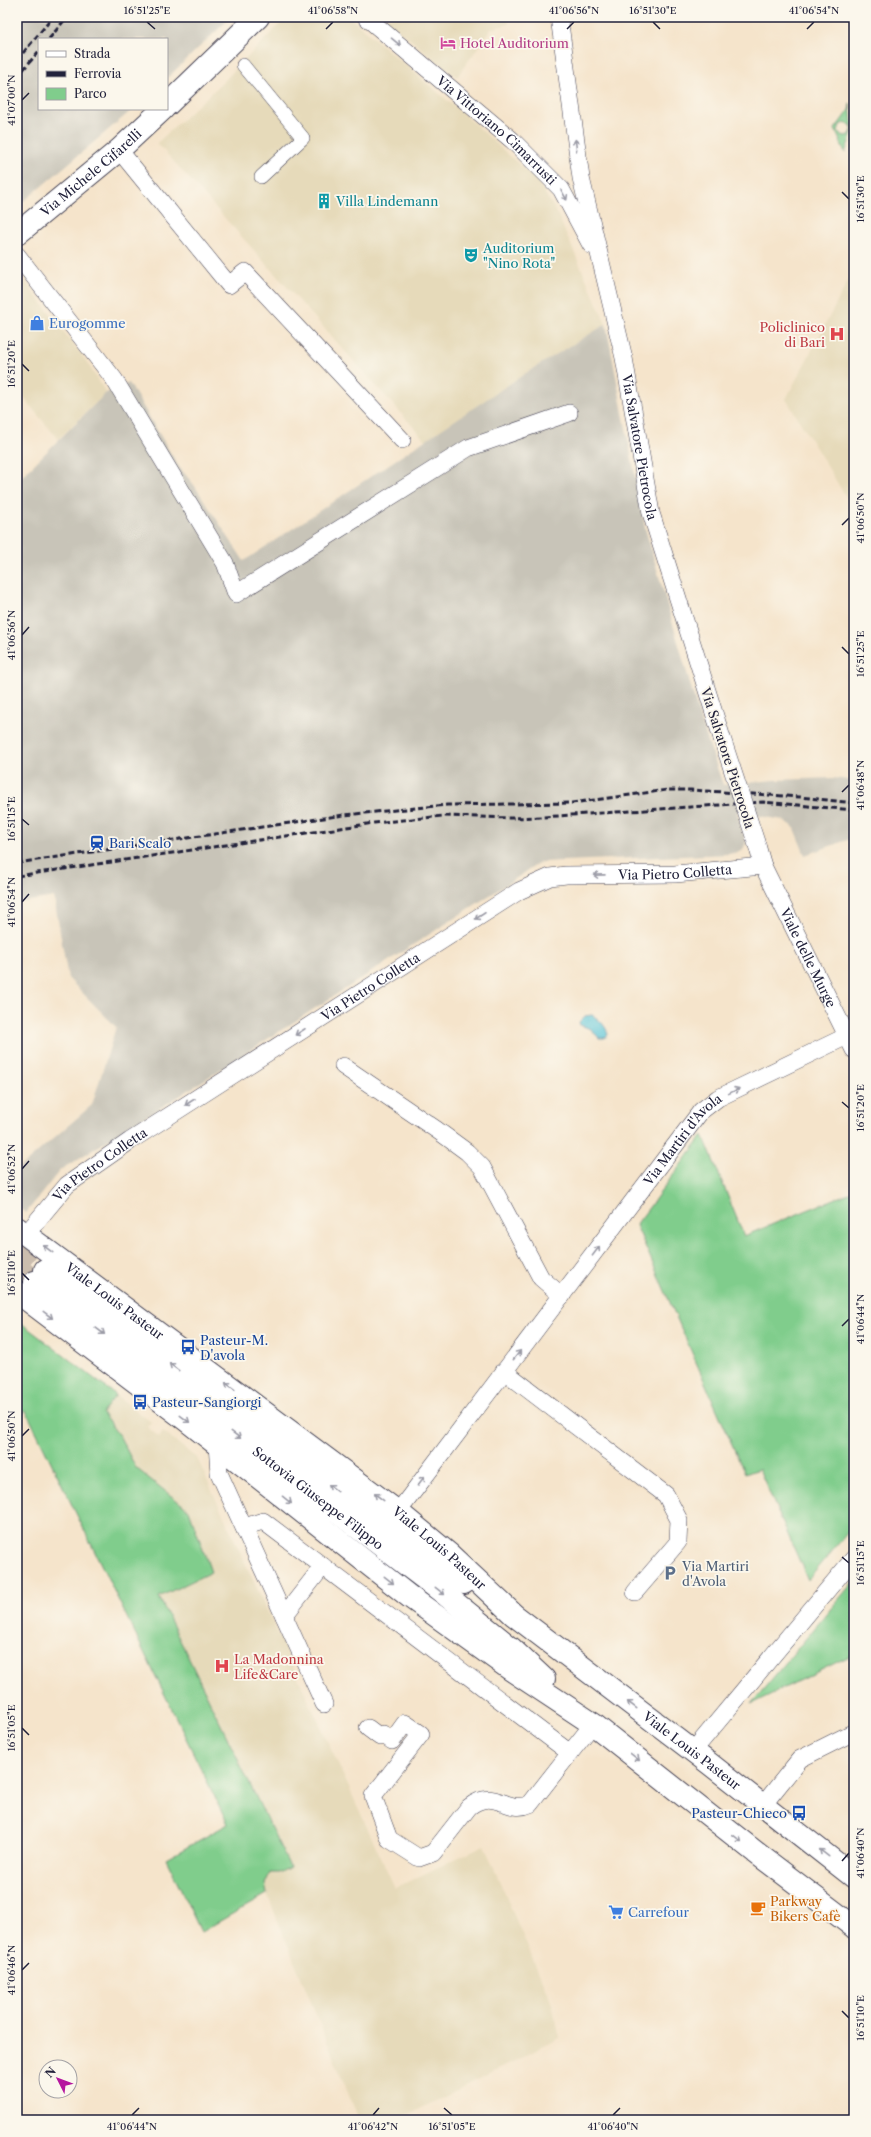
<svg xmlns="http://www.w3.org/2000/svg" width="871" height="2137" font-family="'Libre Caslon Text',serif">
<style>
.built{fill:#e6daba}
.industrial{fill:#c8c4b8}
.green{fill:#80cd8c;stroke:#517864;fill-rule:evenodd}
.water{fill:#5dc6d8;stroke:#40748a}
.lines{fill:none;stroke-linecap:round;stroke-linejoin:round}
.secondary-tunnel{stroke:#cbbdae;stroke-width:22;stroke-dasharray:22 11;stroke-linecap:butt}
.pedestrian-casing{stroke:#423f51;stroke-width:14}
.minor-casing{stroke:#423f51;stroke-width:18}
.secondary-casing{stroke:#423f51;stroke-width:24}
.pedestrian{stroke:#fff;stroke-width:13}
.minor{stroke:#fff;stroke-width:17}
.secondary{stroke:#fff;stroke-width:22}
.rail{stroke:#22223b;stroke-width:3;stroke-dasharray:6 3;stroke-linecap:butt}
.minor-bridge-casing{stroke:#423f51;stroke-width:18;stroke-linecap:butt}
.minor-bridge{stroke:#fff;stroke-width:17}
.oneway{stroke:#9c9ca7}
.ticks{fill:none;stroke:#22223b;stroke-width:1.5}
.labels{text-anchor:middle;stroke-width:3.5;stroke-linejoin:round;paint-order:stroke}
.hotel-label{font-size:13px;fill:#b23c85;stroke:#fbf7ec;text-anchor:start}
.street-label{font-size:13px;fill:#22223b;stroke:#fbf7ec}
.culture-label{font-size:13px;fill:#0d838f;stroke:#fbf7ec;text-anchor:start}
.shop-label{font-size:13px;fill:#366cbe;stroke:#fbf7ec;text-anchor:start}
.health-label{font-size:13px;fill:#be3a42;stroke:#fbf7ec;text-anchor:end}
.transit-label{font-size:13px;fill:#164399;stroke:#fbf7ec;text-anchor:start}
.service-label{font-size:13px;fill:#4e5e75;stroke:#fbf7ec;text-anchor:start}
.food-label{font-size:13px;fill:#c56008;stroke:#fbf7ec;text-anchor:start}
.neatline{fill:none;stroke:#22223b;stroke-width:1.5}
.ticks-label{font-size:10px;text-anchor:middle;fill:#22223b}
</style>
<rect width="100%" height="100%" fill="#fbf7ec"/>
<filter id="ink" filterUnits="userSpaceOnUse"><feTurbulence type="fractalNoise" baseFrequency=".025" numOctaves="2"/><feDisplacementMap in="SourceGraphic" scale="8" xChannelSelector="R" yChannelSelector="G"/><feConvolveMatrix kernelMatrix="1 2 1 2 8 2 1 2 1" color-interpolation-filters="sRGB"/></filter>
<filter id="wash" filterUnits="userSpaceOnUse"><feTurbulence type="fractalNoise" baseFrequency=".012" numOctaves="4" result="noise"/><feDisplacementMap in="SourceGraphic" scale="16" xChannelSelector="R" yChannelSelector="G"/><feGaussianBlur stdDeviation="0.9" result="paint"/><feColorMatrix in="noise" values="0 0 0 0 0 0 0 0 0 0 0 0 0 0 0 0 0 1.4 0 .05"/><feComposite in="paint" operator="in"/></filter>
<g filter="url(#wash)">
<rect width="100%" height="100%" fill="#f5e4cb"/>
<path class="built" d="M287 17H349L476 125 537 181 556 211 606 324 526 373 426 441 157 143 220 85Z
M382 17H507L509 24 491 29 457 77Z
M854 270V510L786 399Z
M17 271 86 361 106 393 58 439 17 390Z
M86 1372 151 1422 147 1427 159 1437 163 1432 197 1458 395 1888 484 1845 552 2004 560 2038 398 2120H359L267 1894 201 1932 166 1859 228 1824 26 1411Z"/>
<path class="industrial" d="M17 17H231L167 78V39H39V109H133L17 207Z
M606 324 645 528 700 718 723 785 775 780 833 778 854 781V840H847L805 855 793 826 783 820 737 812 746 843 742 851 729 854 541 862 181 1095 60 1170 26 1213 17 1206V1170L92 1105 116 1027 68 978 54 897 17 903V481L106 393 129 383 179 467 194 485 244 561 526 373Z"/>
<path class="green" d="M850 104 853 130 845 153 835 129 849 110ZM844 123 851 125 852 130 850 134 846 136 841 135 838 131 840 125Z
M703 1135 744 1236 854 1191V1525L808 1580 759 1469 745 1474 636 1225Z
M17 1320 116 1395 102 1413 120 1437 136 1468 189 1510 211 1572 159 1597 290 1867 279 1873H270L265 1884 267 1894 201 1932 166 1859 228 1824 26 1411 20 1414 17 1408Z
M854 1581V1654L751 1704Z"/>
<path class="water" d="M592 1015C599 1019 607 1027 608 1035L604 1038H599L591 1029 580 1025 579 1022 585 1016Z"/>
</g>
<g filter="url(#ink)">
<g class="lines">
<path class="secondary-tunnel" d="M17 1246 45 1270
M17 1267 35 1282"/>
<g class="pedestrian-casing">
<path id="pedestrian" d="M243 65 303 138 261 177"/>
</g>
<g class="minor-casing">
<g id="minor">
<path id="s1" d="M366 17 512 140 561 189 591 245"/>
<path id="s2" d="M559 17 581 178 624 358 651 513 722 738"/>
<path d="M119 150 229 285 245 272 402 440"/>
<path d="M17 255 114 379 225 563 236 594 468 448 569 413"/>
<path id="s3" d="M757 845 763 866 854 1050"/>
<path d="M343 1066 437 1130 467 1152 482 1167 541 1278 562 1296"/>
<path id="s4" d="M27 1233 67 1185 130 1141 519 891 550 877 566 875 675 874 763 866"/>
<path d="M504 1371 666 1495 679 1520 678 1542 635 1592"/>
<path d="M217 1444 219 1473 324 1704"/>
<path id="s5" d="M398 1512 701 1111 718 1098 847 1036"/>
<path d="M244 1527 263 1521 570 1753 593 1724"/>
<path d="M284 1616 323 1566"/>
<path d="M368 1728 380 1737 383 1734 392 1741 405 1723 421 1734 373 1796 389 1839 419 1858 433 1853 469 1807C495 1786 507 1815 530 1804L570 1753"/>
<path d="M693 1751 854 1558"/>
<path d="M763 1805 800 1759 854 1732"/>
</g>
</g>
<g class="secondary-casing">
<g id="secondary">
<path d="M167 105 258 17"/>
<path id="s6" d="M17 234 119 150 163 109"/>
<path id="s7" d="M17 1228 398 1512 449 1554 514 1615 710 1764 854 1877"/>
<path d="M45 1270 425 1557 464 1583"/>
<path id="s8" d="M35 1282 442 1592 511 1648 544 1679"/>
<path d="M17 1292 186 1420 410 1597 510 1669 593 1724 763 1858 854 1927"/>
</g>
</g>
<use href="#pedestrian" class="pedestrian"/>
<use href="#minor" class="minor"/>
<use href="#secondary" class="secondary"/>
<path class="rail" d="M49 39 67 17
M17 60 53 17
M17 77 39 51
M17 863 344 815 447 805 572 803 667 790H691L800 797 854 803
M17 876 374 823 443 816 511 818 543 817 763 802 854 810"/>
<g class="minor-bridge-casing">
<path id="minor-bridge" d="M722 738 757 845"/>
</g>
<use href="#minor-bridge" class="minor-bridge"/>
</g>
<defs><path id="oneway-shaft" d="M-6 0H5M1.5-3L5.5 0L1.5 3" fill="none" stroke-width="1.6" stroke-linecap="round" stroke-linejoin="round"/></defs>
<g class="oneway">
<use href="#oneway-shaft" transform="translate(396 42) rotate(40)"/>
<use href="#oneway-shaft" transform="translate(576 145) rotate(-97)"/>
<use href="#oneway-shaft" transform="translate(564 195) rotate(61)"/>
<use href="#oneway-shaft" transform="translate(599 875) rotate(179)"/>
<use href="#oneway-shaft" transform="translate(480 916) rotate(147)"/>
<use href="#oneway-shaft" transform="translate(300 1032) rotate(147)"/>
<use href="#oneway-shaft" transform="translate(734 1091) rotate(-26)"/>
<use href="#oneway-shaft" transform="translate(190 1102) rotate(147)"/>
<use href="#oneway-shaft" transform="translate(48 1249) rotate(-143)"/>
<use href="#oneway-shaft" transform="translate(596 1251) rotate(-53)"/>
<use href="#oneway-shaft" transform="translate(48 1315) rotate(37)"/>
<use href="#oneway-shaft" transform="translate(100 1331) rotate(37)"/>
<use href="#oneway-shaft" transform="translate(517 1355) rotate(-52)"/>
<use href="#oneway-shaft" transform="translate(174 1367) rotate(-143)"/>
<use href="#oneway-shaft" transform="translate(230 1386) rotate(-143)"/>
<use href="#oneway-shaft" transform="translate(185 1419) rotate(37)"/>
<use href="#oneway-shaft" transform="translate(236 1435) rotate(37)"/>
<use href="#oneway-shaft" transform="translate(421 1481) rotate(-53)"/>
<use href="#oneway-shaft" transform="translate(333 1488) rotate(-143)"/>
<use href="#oneway-shaft" transform="translate(379 1497) rotate(-143)"/>
<use href="#oneway-shaft" transform="translate(287 1500) rotate(39)"/>
<use href="#oneway-shaft" transform="translate(389 1580) rotate(38)"/>
<use href="#oneway-shaft" transform="translate(440 1591) rotate(38)"/>
<use href="#oneway-shaft" transform="translate(632 1705) rotate(-143)"/>
<use href="#oneway-shaft" transform="translate(635 1757) rotate(38)"/>
<use href="#oneway-shaft" transform="translate(737 1838) rotate(38)"/>
<use href="#oneway-shaft" transform="translate(824 1853) rotate(-142)"/>
</g>
</g>
<path class="ticks" d="M147 22 155 29M653 22 660 29M326 29 333 22M567 29 574 22M807 29 814 22M22 100 29 93M842 192 849 199M22 364 29 371M842 525 849 518M22 635 29 627M842 647 849 654M842 792 849 785M22 819 29 825M22 902 29 894M842 1102 849 1108M22 1169 29 1161M22 1273 29 1280M842 1326 849 1319M22 1436 29 1429M842 1557 849 1563M22 1728 29 1735M842 1861 849 1853M22 1970 29 1963M842 2011 849 2018M444 2108 452 2115M132 2115 139 2108M373 2115 379 2108M613 2115 620 2108"/>
<defs>
<g id="hotel-bare" transform="scale(1.2)"><path d="M-6-4.5h1.5V1H6V5H4.5V3h-9V5H-6ZM-4 0a1.8 1.8 0 1 1 3.6 0ZM.5 0V-2.5h3Q6-2.5 6 0Z" fill="#d1479c" stroke="#fbf7ec" stroke-width="2.5" paint-order="stroke"/></g>
<g id="building-bare" transform="scale(1.2)"><path d="M-4-6H4V6H1V3H-1V6H-4ZM-2.5-4.3h1.7v1.8h-1.7ZM.8-4.3h1.7v1.8H.8ZM-2.5-1h1.7V.8h-1.7ZM.8-1h1.7V.8H.8Z" fill="#0f9aa8" stroke="#fbf7ec" stroke-width="2.5" paint-order="stroke"/></g>
<g id="theatre-bare" transform="scale(1.2)"><path d="M-5-5.5Q0-4 5-5.5V0Q5 5 0 6Q-5 5-5 0ZM-3.3-2.5H-1v1.5H-3.3ZM1-2.5H3.3v1.5H1ZM-2.8 1Q0 5.5 2.8 1Z" fill="#0f9aa8" stroke="#fbf7ec" stroke-width="2.5" paint-order="stroke"/></g>
<g id="shop-bare" transform="scale(1.2)"><path d="M-5-2.5h2.3a2.7 3.5 0 0 1 5.4 0H5L5.5 6h-11ZM-1.5-2.5h3a1.5 2.3 0 0 0-3 0Z" fill="#3f7fe0" stroke="#fbf7ec" stroke-width="2.5" paint-order="stroke"/></g>
<g id="hospital-bare" transform="scale(1.2)"><path d="M-5-5h3v3.5h4V-5h3V5h-3V1.5h-4V5h-3Z" fill="#e0444e" stroke="#fbf7ec" stroke-width="2.5" paint-order="stroke"/></g>
<g id="station-bare" transform="scale(1.2)"><path d="M-3-6H3Q5-6 5-4V2Q5 4 3 4L4.5 6H3L1.5 4h-3L-3 6H-4.5L-3 4Q-5 4-5 2V-4Q-5-6-3-6ZM-3.5-4v3h7v-3ZM-3.5 1v1.5H-2V1ZM2 1v1.5H3.5V1Z" fill="#1a4fb4" stroke="#fbf7ec" stroke-width="2.5" paint-order="stroke"/></g>
<g id="bus-bare" transform="scale(1.2)"><path d="M-5-6H5V4H4V6H2V4H-2V6H-4V4H-5ZM-3.5-4V0h7V-4ZM-3.5 1.2v1.5H-2V1.2ZM2 1.2v1.5H3.5V1.2Z" fill="#1a4fb4" stroke="#fbf7ec" stroke-width="2.5" paint-order="stroke"/></g>
<g id="parking-bare" transform="scale(1.2)"><path d="M-3.5-5.5H1a3.5 3.5 0 0 1 0 7H-1V5.5H-3.5ZM-1-3.4V-.6H.8a1.4 1.4 0 0 0 0-2.8Z" fill="#5c6f8a" stroke="#fbf7ec" stroke-width="2.5" paint-order="stroke"/></g>
<g id="cafe-bare" transform="scale(1.2)"><path d="M-5.5-4.5H6V0H3Q3 3.5 0 3.5H-2.5Q-5.5 3.5-5.5 0ZM3-3.2v2h1.7v-2ZM-6 4.5H4V6H-6Z" fill="#e8710a" stroke="#fbf7ec" stroke-width="2.5" paint-order="stroke"/></g>
<g id="supermarket-bare" transform="scale(1.2)"><path d="M-6-5.5h2.5l.6 2H6L4.5 2H-2.5L-4.4-4H-6ZM-1.5 3.2a1.3 1.3 0 1 0 .1 0ZM3 3.2a1.3 1.3 0 1 0 .1 0Z" fill="#3f7fe0" stroke="#fbf7ec" stroke-width="2.5" paint-order="stroke"/></g>
</defs>
<g fill-rule="evenodd">
<use href="#hotel-bare" x="448" y="43"/>
<use href="#building-bare" x="324" y="201"/>
<use href="#theatre-bare" x="471" y="255"/>
<use href="#shop-bare" x="37" y="323"/>
<use href="#hospital-bare" x="837" y="334"/>
<use href="#station-bare" x="97" y="843"/>
<use href="#bus-bare" x="188" y="1347"/>
<use href="#bus-bare" x="140" y="1402"/>
<use href="#parking-bare" x="670" y="1573"/>
<use href="#hospital-bare" x="222" y="1666"/>
<use href="#bus-bare" x="799" y="1813"/>
<use href="#cafe-bare" x="758" y="1908"/>
<use href="#supermarket-bare" x="616" y="1912"/>
</g>
<g class="labels">
<g class="hotel-label">
<text x="460" y="48">Hotel Auditorium</text>
</g>
<g class="street-label">
<text dy="5" stroke="none"><textPath href="#s1" startOffset="173">Via Vittoriano Cimarrusti</textPath></text>
<text dy="5" stroke="none"><textPath href="#s6" startOffset="96">Via Michele Cifarelli</textPath></text>
<text dy="5" stroke="none"><textPath href="#s2" startOffset="438">Via Salvatore Pietrocola</textPath></text>
<text transform="translate(728 758) rotate(72)" y="5">Via Salvatore Pietrocola</text>
<text dy="5" stroke="none"><textPath href="#s4" startOffset="761">Via Pietro Colletta</textPath></text>
<text dy="5" stroke="none"><textPath href="#s3" startOffset="124">Viale delle Murge</textPath></text>
<text dy="5" stroke="none"><textPath href="#s4" startOffset="425">Via Pietro Colletta</textPath></text>
<text dy="5" stroke="none"><textPath href="#s5" startOffset="469">Via Martiri d'Avola</textPath></text>
<text dy="5" stroke="none"><textPath href="#s4" startOffset="101">Via Pietro Colletta</textPath></text>
<text dy="5" stroke="none"><textPath href="#s7" startOffset="122">Viale Louis Pasteur</textPath></text>
<text dy="5" stroke="none"><textPath href="#s8" startOffset="356">Sottovia Giuseppe Filippo</textPath></text>
<text dy="5" stroke="none"><textPath href="#s7" startOffset="530">Viale Louis Pasteur</textPath></text>
<text dy="5" stroke="none"><textPath href="#s7" startOffset="854">Viale Louis Pasteur</textPath></text>
</g>
<g class="culture-label">
<text x="336" y="206">Villa Lindemann</text>
<text x="483" y="253">Auditorium<tspan x="483" dy="15">"Nino Rota"</tspan></text>
</g>
<g class="shop-label">
<text x="49" y="328">Eurogomme</text>
<text x="628" y="1917">Carrefour</text>
</g>
<g class="health-label">
<text x="825" y="332">Policlinico<tspan x="825" dy="15">di Bari</tspan></text>
<text x="234" y="1664" text-anchor="start">La Madonnina<tspan x="234" dy="15">Life&amp;Care</tspan></text>
</g>
<g class="transit-label">
<text x="109" y="848">Bari Scalo</text>
<text x="200" y="1345">Pasteur-M.<tspan x="200" dy="15">D'avola</tspan></text>
<text x="152" y="1407">Pasteur-Sangiorgi</text>
<text x="787" y="1818" text-anchor="end">Pasteur-Chieco</text>
</g>
<g class="service-label">
<text x="682" y="1571">Via Martiri<tspan x="682" dy="15">d'Avola</tspan></text>
</g>
<g class="food-label">
<text x="770" y="1906">Parkway<tspan x="770" dy="15">Bikers Cafè</tspan></text>
</g>
</g>
<rect width="871" height="2137" fill="none" stroke="#fbf7ec" stroke-width="44"/>
<rect x="38" y="38" width="130" height="72" fill="#fbf7ec" stroke="#a4a2a5"/>
<rect x="46" y="51" width="20" height="6" fill="#ffffff" stroke="#a4a2a5"/>
<text x="74" y="58" font-size="12" fill="#22223b">Strada</text>
<rect x="46" y="71" width="20" height="6" fill="#22223b" stroke="#a4a2a5"/>
<text x="74" y="78" font-size="12" fill="#22223b">Ferrovia</text>
<rect x="46" y="88" width="20" height="12" fill="#80cd8c" stroke="#a4a2a5"/>
<text x="74" y="98" font-size="12" fill="#22223b">Parco</text>
<g transform="translate(58 2079) rotate(312)"><circle r="19" fill="#fbf7ec" stroke="#a4a2a5"/>
<path d="M0-3L7 15L0 10L-7 15Z" fill="#b5179e"/>
<text y="-6" font-size="11" font-weight="bold" text-anchor="middle" fill="#22223b">N</text>
</g>
<rect x="22" y="22" width="827" height="2093" class="neatline"/>
<g class="ticks-label">
<text x="147" y="14">16°51'25"E</text>
<text x="333" y="14">41°06'58"N</text>
<text x="574" y="14">41°06'56"N</text>
<text x="653" y="14">16°51'30"E</text>
<text x="814" y="14">41°06'54"N</text>
<text transform="translate(11 100) rotate(-90)" y="4">41°07'00"N</text>
<text transform="translate(860 199) rotate(-90)" y="4">16°51'30"E</text>
<text transform="translate(11 364) rotate(-90)" y="4">16°51'20"E</text>
<text transform="translate(860 518) rotate(-90)" y="4">41°06'50"N</text>
<text transform="translate(11 635) rotate(-90)" y="4">41°06'56"N</text>
<text transform="translate(860 654) rotate(-90)" y="4">16°51'25"E</text>
<text transform="translate(860 785) rotate(-90)" y="4">41°06'48"N</text>
<text transform="translate(11 819) rotate(-90)" y="4">16°51'15"E</text>
<text transform="translate(11 902) rotate(-90)" y="4">41°06'54"N</text>
<text transform="translate(860 1108) rotate(-90)" y="4">16°51'20"E</text>
<text transform="translate(11 1169) rotate(-90)" y="4">41°06'52"N</text>
<text transform="translate(11 1273) rotate(-90)" y="4">16°51'10"E</text>
<text transform="translate(860 1319) rotate(-90)" y="4">41°06'44"N</text>
<text transform="translate(11 1436) rotate(-90)" y="4">41°06'50"N</text>
<text transform="translate(860 1563) rotate(-90)" y="4">16°51'15"E</text>
<text transform="translate(11 1728) rotate(-90)" y="4">16°51'05"E</text>
<text transform="translate(860 1853) rotate(-90)" y="4">41°06'40"N</text>
<text transform="translate(11 1970) rotate(-90)" y="4">41°06'46"N</text>
<text transform="translate(860 2018) rotate(-90)" y="4">16°51'10"E</text>
<text x="132" y="2130">41°06'44"N</text>
<text x="373" y="2130">41°06'42"N</text>
<text x="452" y="2130">16°51'05"E</text>
<text x="613" y="2130">41°06'40"N</text>
</g>
</svg>
